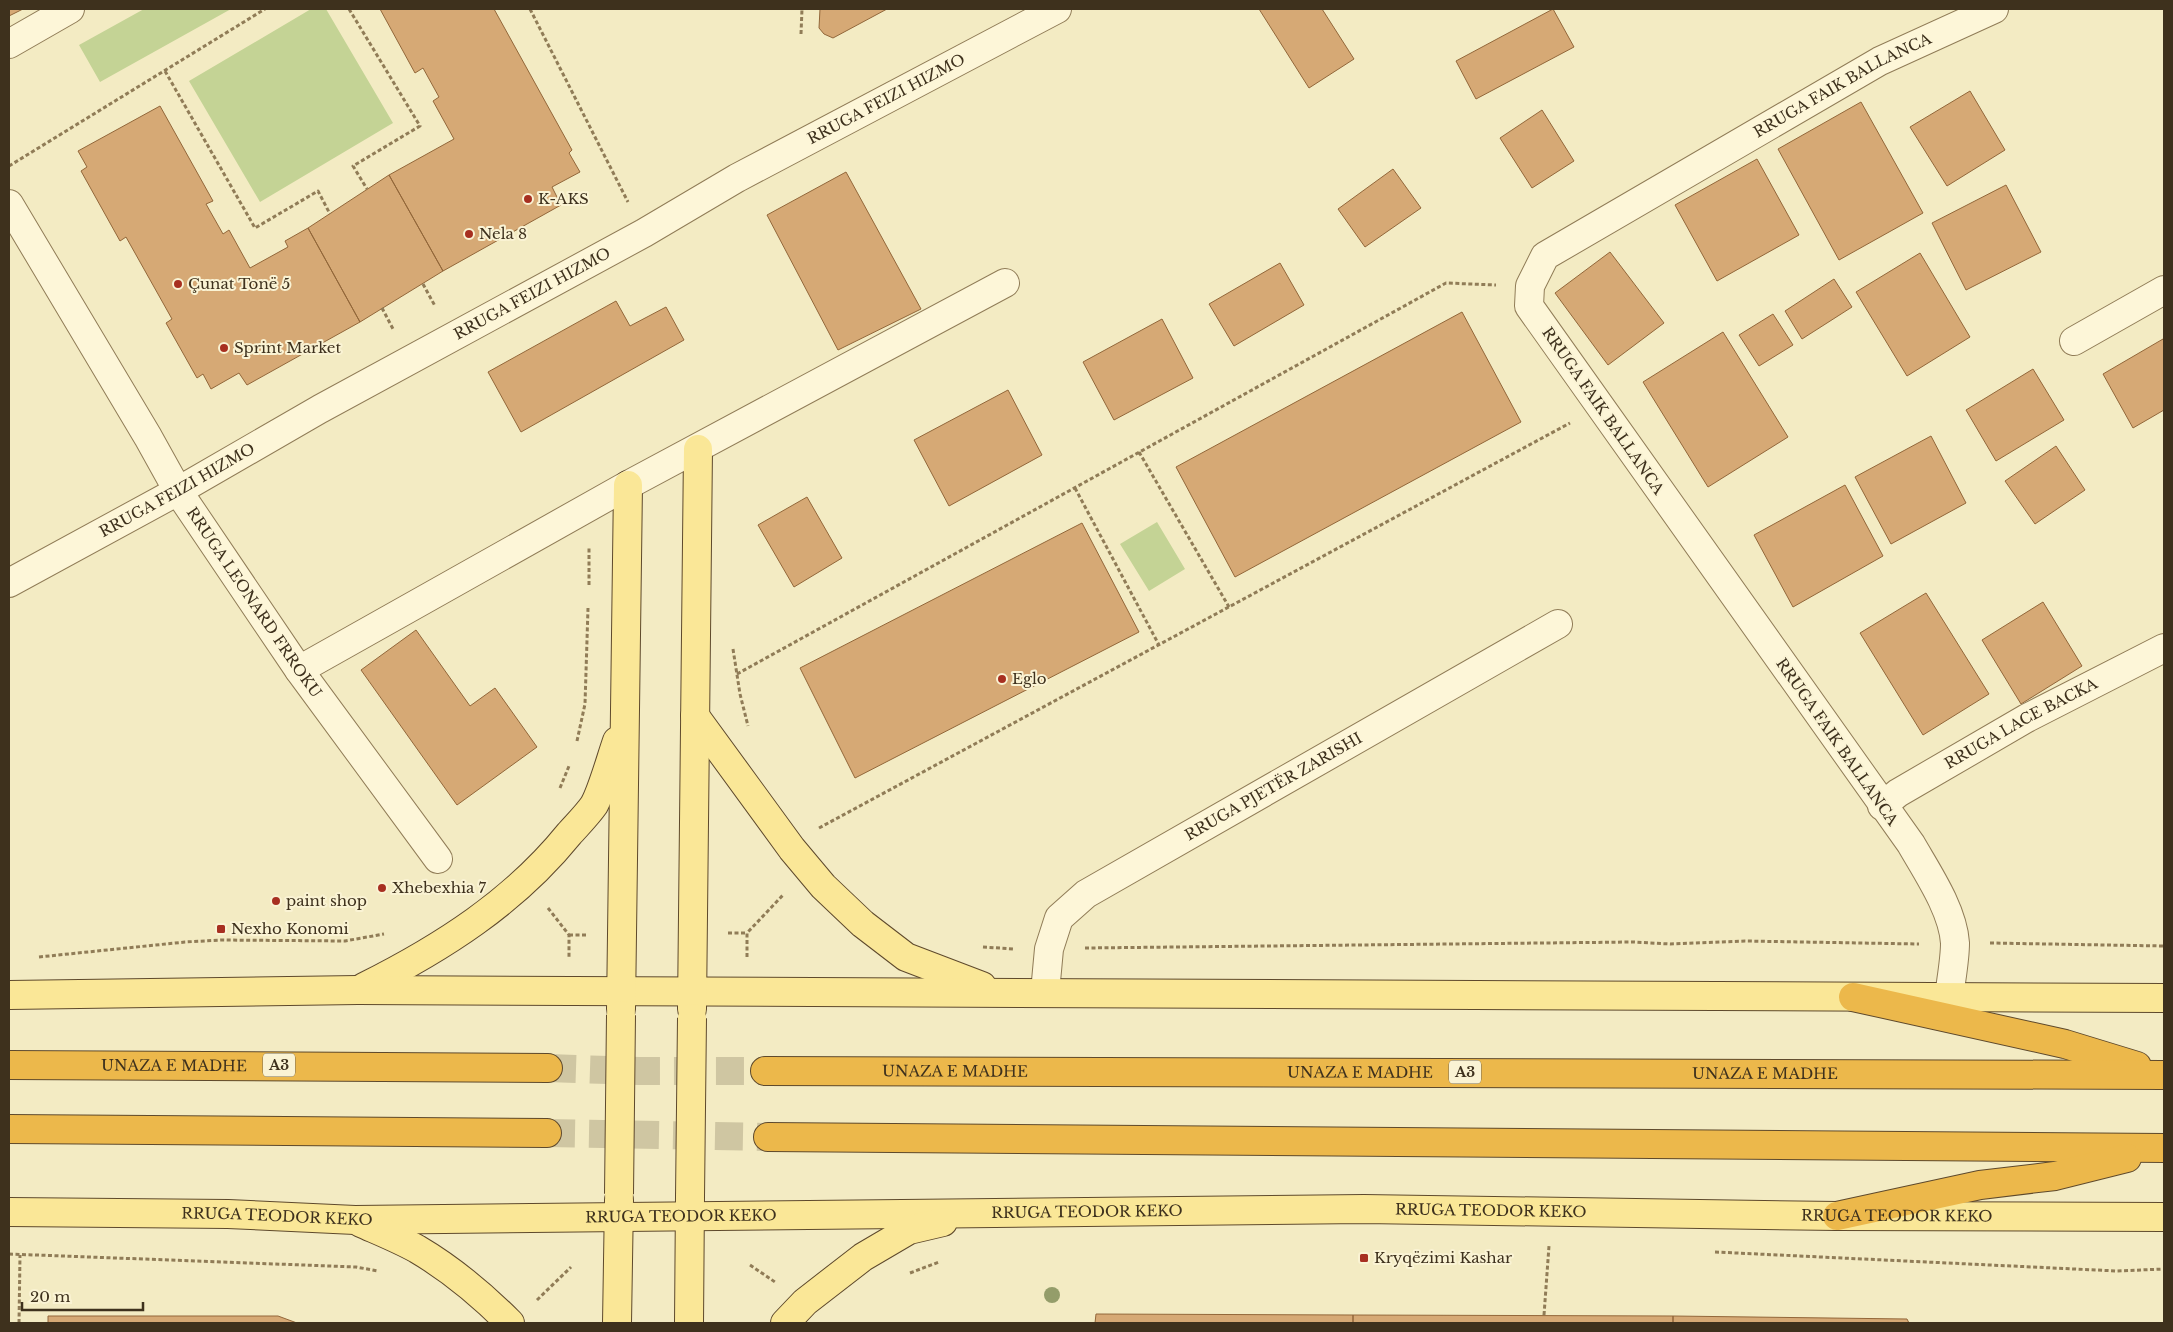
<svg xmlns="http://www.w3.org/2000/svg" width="2173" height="1332" font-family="'Libre Baskerville',serif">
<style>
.green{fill:#c4d395}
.building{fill:#d6a975;stroke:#92673a}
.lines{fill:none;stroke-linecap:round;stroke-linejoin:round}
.highway-tunnel{stroke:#cfc6a2;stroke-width:28;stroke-dasharray:28 14;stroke-linecap:butt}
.minor-casing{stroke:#907c57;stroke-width:30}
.major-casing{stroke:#5e492c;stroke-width:30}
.highway-casing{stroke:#5e492c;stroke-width:30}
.path{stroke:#907c57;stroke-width:3;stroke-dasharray:4 2.5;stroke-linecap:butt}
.minor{stroke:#fdf6d8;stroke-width:28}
.major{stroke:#fae797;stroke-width:28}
.highway{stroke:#ecb84b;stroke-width:28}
.major-bridge-casing{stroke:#5e492c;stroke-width:30;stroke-linecap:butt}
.major-bridge{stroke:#fae797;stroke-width:28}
.tree{fill:#949d6a}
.poi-dot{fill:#a72f20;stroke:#faf3d4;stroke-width:2}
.labels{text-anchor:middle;stroke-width:4;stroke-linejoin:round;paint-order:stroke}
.shield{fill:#faf3d4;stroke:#766b54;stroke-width:1}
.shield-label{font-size:14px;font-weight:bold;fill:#3e311d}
.street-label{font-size:15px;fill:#3e311d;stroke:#faf3d4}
.poi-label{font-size:15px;fill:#3e311d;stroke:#faf3d4;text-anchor:start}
</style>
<rect width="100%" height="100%" fill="#f3ebc3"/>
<path class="green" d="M144 9H231L100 82 79 45Z
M311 9H326L393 123 260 202 189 81Z
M1157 522 1185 569 1149 591 1120 544Z"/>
<path class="building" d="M9 9H23L9 16Z
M380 9H494L572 150 569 153 580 172 552 187 561 205 443 271 389 175 454 139 433 101 439 97 423 68 415 73Z
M820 9H887L833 38 824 34 819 28Z
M1259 9H1322L1354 59 1309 88Z
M1553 9 1574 47 1476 99 1456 61Z
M1970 91 2005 150 1947 186 1910 127Z
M1861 102 1923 213 1839 260 1778 149Z
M160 106 213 201 206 204 223 234 229 230 250 268 288 247 285 241 308 228 360 322 247 385 239 373 211 389 203 374 197 378 166 323 172 319 126 237 120 241 81 171 87 167 78 151Z
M1542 110 1574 161 1532 188 1500 138Z
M1757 159 1799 235 1717 281 1675 205Z
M1393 169 1421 208 1365 247 1338 209Z
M846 172 921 309 838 350 767 215Z
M389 175 443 271 360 322 308 228Z
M2006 185 2041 252 1966 290 1932 223Z
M1610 252 1664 323 1608 365 1555 293Z
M1920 253 1970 337 1907 376 1856 292Z
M1280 263 1304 305 1234 346 1209 304Z
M1834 279 1852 307 1802 339 1785 311Z
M616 301 630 326 666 307 684 340 521 432 488 372Z
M1462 312 1521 422 1235 577 1176 467Z
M1773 314 1793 345 1759 366 1739 335Z
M1162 319 1193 378 1114 420 1083 362Z
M1723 332 1788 437 1708 487 1643 382Z
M2163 339 2164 342V410L2133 428 2103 374Z
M2033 369 2064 420 1996 461 1966 410Z
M1008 390 1042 455 949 506 914 440Z
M1931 436 1966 503 1891 544 1855 477Z
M2056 446 2085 490 2035 524 2005 481Z
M1845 485 1883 556 1793 607 1754 535Z
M807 497 842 558 794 587 758 525Z
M1082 523 1139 632 855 778 800 668Z
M1926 593 1989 694 1923 735 1860 633Z
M2043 602 2082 666 2021 704 1982 640Z
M416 630 470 706 495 688 537 747 457 805 361 670Z
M1096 1314 1353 1315V1323H1095Z
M1353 1315 1673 1316V1323H1353Z
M48 1316H278L297 1323H48Z
M1673 1316 1907 1319 1909 1323H1673Z"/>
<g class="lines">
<path class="highway-tunnel" d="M548 1068 639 1071H765
M547 1133 768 1137"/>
<g class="minor-casing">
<g id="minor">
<path d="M9 44 70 9"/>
<path id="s1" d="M9 204 148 437 178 491 299 670 438 859"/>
<path d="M2074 341 2164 290"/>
<path id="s2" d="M9 583 178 491 320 409 644 233 737 178 1057 9"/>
<path d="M299 670 628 485 1005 283"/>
<path id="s3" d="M1882 806 1898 793 2027 718 2164 648"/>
<path id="s4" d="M1045 992 1049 949 1059 918 1086 894 1558 624"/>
<path id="s5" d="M1949 997C1951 980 1955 960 1955 943 1953 910 1927 872 1911 844L1529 306 1530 286 1545 256 1880 61 1994 9"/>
</g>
</g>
<g class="major-casing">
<g id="major">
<path d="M695 716 792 849 823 886 863 924 906 957 982 986"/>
<path d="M364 987C442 948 514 902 569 834 577 825 587 815 594 805 602 791 611 758 617 741"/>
<path d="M9 995 358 990 2164 998"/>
<path d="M621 1009 628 485"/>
<path d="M692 1009 698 449"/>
<path id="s6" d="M9 1212 228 1214 355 1220 1364 1209 1837 1216 2164 1217"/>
<path d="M361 1223C379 1231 399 1239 417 1249 451 1269 482 1295 510 1323"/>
<path d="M617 1323 619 1200"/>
<path d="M689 1323 690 1197"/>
<path d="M785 1323 805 1302 863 1257 909 1230 943 1222"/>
</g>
</g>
<g class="highway-casing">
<g id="highway">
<path d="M1853 997 2065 1044 2137 1066"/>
<path id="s7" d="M9 1065 548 1068"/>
<path id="s8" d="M765 1071 2164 1075"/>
<path d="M9 1129 547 1133"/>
<path d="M768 1137 2164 1148"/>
<path d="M1837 1216 1980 1185 2055 1176 2127 1158"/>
</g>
</g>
<path class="path" d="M349 9 420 126 353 166 367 189
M530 9 628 202
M801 34 802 9
M165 71 255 228 318 191 330 214
M9 166 265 9
M423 284 435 306
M382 308 393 329
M1139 452 1229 607
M1075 488 1159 645
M589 585V548
M733 649 740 694 748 726
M737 674 1446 283 1496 285
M577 741 585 704 588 608
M560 788 569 766
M819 828 1570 423
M548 908 569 935V957
M728 933H747
M569 935H587
M1990 943 2164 946
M983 947 1014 949
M1085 948 1633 942 1670 944 1745 941 1919 944
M39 957 185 942 221 940 345 941 384 934
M747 957V933L783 895
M1715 1252 2117 1271 2164 1269
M9 1254 356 1267 378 1271
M750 1265 775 1282
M910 1273 939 1262
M537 1300 571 1267
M1544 1315 1549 1246
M19 1323 20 1255"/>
<use href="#minor" class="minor"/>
<use href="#major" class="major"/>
<use href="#highway" class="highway"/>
<g class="major-bridge-casing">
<path id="major-bridge" d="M619 1194 621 1015
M690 1197 692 1018"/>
</g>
<use href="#major-bridge" class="major-bridge"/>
</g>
<circle class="tree" cx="1052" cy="1295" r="8"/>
<g class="poi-dot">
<circle cx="528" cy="199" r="5"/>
<circle cx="469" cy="234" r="5"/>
<circle cx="178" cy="284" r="5"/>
<circle cx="224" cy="348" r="5"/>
<circle cx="1002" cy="679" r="5"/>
<circle cx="382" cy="888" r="5"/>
<circle cx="276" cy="901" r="5"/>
<rect x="216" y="924" width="10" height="10" rx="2.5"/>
<rect x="1359" y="1253" width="10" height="10" rx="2.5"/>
</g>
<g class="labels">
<g class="shield">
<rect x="263" y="1053.5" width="32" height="23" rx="4"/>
<rect x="1449" y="1060.5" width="32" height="23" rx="4"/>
</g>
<g class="shield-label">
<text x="279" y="1070">A3</text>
<text x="1465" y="1077">A3</text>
</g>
<g class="street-label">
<text dy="5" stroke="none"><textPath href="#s5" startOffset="1220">RRUGA FAIK BALLANCA</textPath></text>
<text dy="5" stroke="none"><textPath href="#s2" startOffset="1002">RRUGA FEIZI HIZMO</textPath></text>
<text dy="5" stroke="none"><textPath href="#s2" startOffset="598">RRUGA FEIZI HIZMO</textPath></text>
<text transform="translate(1603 411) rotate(55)" y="5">RRUGA FAIK BALLANCA</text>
<text dy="5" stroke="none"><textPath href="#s2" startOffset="192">RRUGA FEIZI HIZMO</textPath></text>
<text dy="5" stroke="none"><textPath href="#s1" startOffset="468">RRUGA LEONARD FRROKU</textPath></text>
<text dy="5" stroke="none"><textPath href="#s3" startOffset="162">RRUGA LACE BACKA</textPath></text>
<text transform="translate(1837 742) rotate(55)" y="5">RRUGA FAIK BALLANCA</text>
<text dy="5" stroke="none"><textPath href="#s4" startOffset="328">RRUGA PJETËR ZARISHI</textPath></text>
<text dy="5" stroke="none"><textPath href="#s7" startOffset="165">UNAZA E MADHE</textPath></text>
<text dy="5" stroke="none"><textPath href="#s8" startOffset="190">UNAZA E MADHE</textPath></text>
<text dy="5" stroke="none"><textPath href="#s8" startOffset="595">UNAZA E MADHE</textPath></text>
<text dy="5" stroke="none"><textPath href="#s8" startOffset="1000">UNAZA E MADHE</textPath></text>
<text dy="5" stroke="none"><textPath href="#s6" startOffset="1078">RRUGA TEODOR KEKO</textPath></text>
<text dy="5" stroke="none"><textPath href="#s6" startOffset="1482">RRUGA TEODOR KEKO</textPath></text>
<text dy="5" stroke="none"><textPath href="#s6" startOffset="672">RRUGA TEODOR KEKO</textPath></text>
<text dy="5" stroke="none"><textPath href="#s6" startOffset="1888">RRUGA TEODOR KEKO</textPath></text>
<text dy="5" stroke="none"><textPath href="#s6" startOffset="268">RRUGA TEODOR KEKO</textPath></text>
</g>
<g class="poi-label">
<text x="538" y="204">K-AKS</text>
<text x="479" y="239">Nela 8</text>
<text x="188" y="289">Çunat Tonë 5</text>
<text x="234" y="353">Sprint Market</text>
<text x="1012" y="684">Eglo</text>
<text x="392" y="893">Xhebexhia 7</text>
<text x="286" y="906">paint shop</text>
<text x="231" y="934">Nexho Konomi</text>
<text x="1374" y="1263">Kryqëzimi Kashar</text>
</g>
</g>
<rect width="2173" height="1332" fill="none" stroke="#3e311d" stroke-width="20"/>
<path d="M22 1302v8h121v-8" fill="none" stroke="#3e311d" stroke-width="2.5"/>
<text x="30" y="1302" font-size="15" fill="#3e311d" stroke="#faf3d4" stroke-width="4" paint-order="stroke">20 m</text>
</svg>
